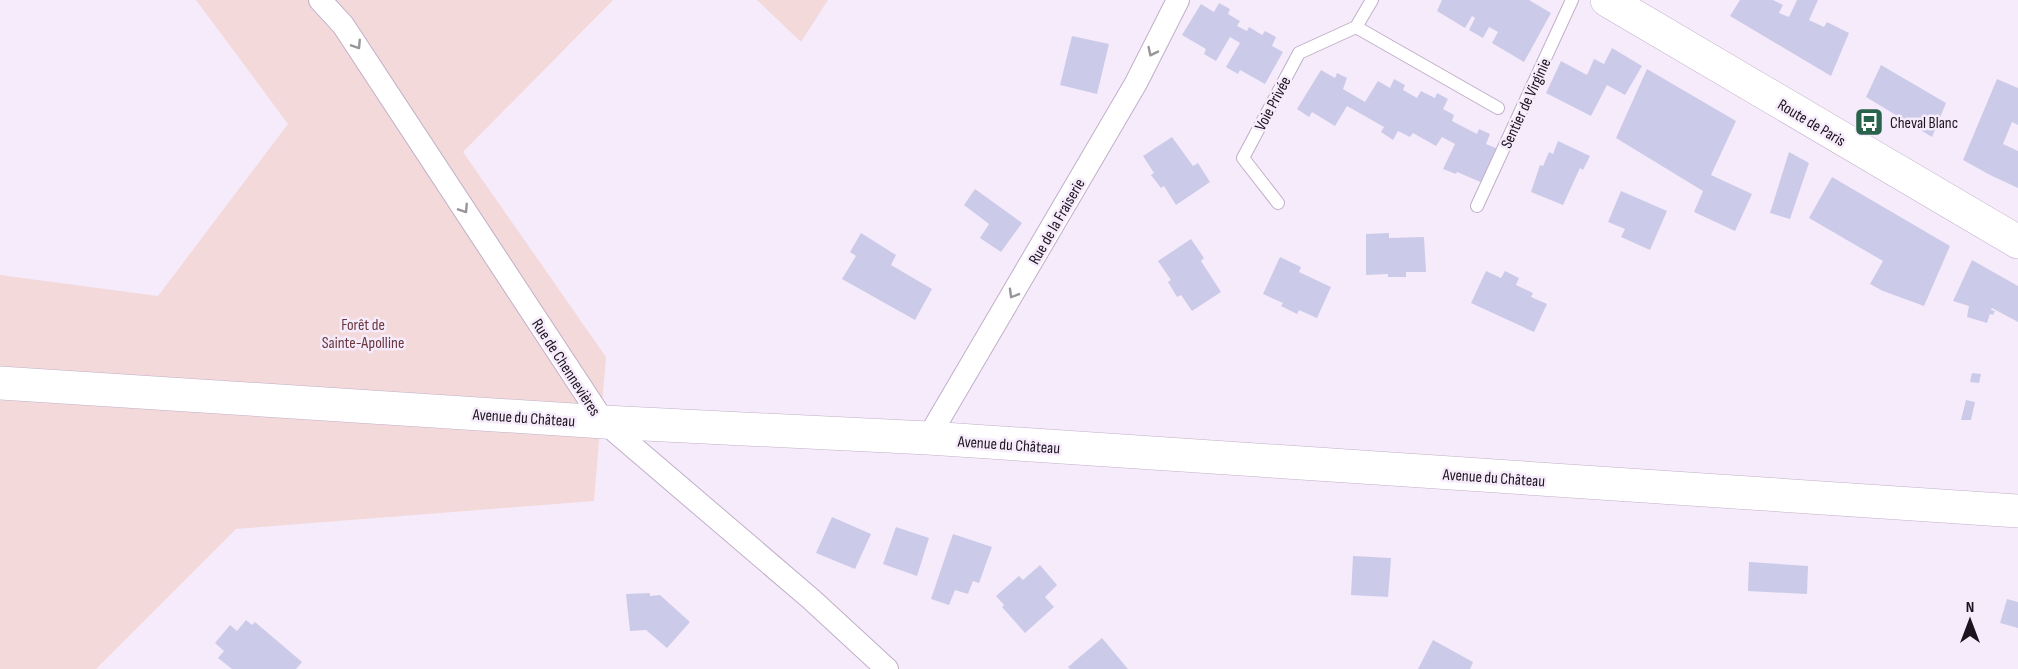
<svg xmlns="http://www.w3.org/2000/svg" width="2018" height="669" font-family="'Sofia Sans Condensed',sans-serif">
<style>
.green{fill:#f3d9da}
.building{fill:#cbcbe9}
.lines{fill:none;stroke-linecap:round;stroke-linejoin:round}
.service-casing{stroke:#c0afc9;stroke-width:14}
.minor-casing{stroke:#c0afc9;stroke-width:24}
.secondary-casing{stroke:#c0afc9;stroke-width:34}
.primary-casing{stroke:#c0afc9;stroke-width:34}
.service{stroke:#fff;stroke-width:12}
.minor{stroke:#fff;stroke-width:22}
.secondary{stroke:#fff;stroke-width:33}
.primary{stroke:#fff;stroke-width:33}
.oneway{stroke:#98959a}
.labels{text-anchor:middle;stroke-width:5;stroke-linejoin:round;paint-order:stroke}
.street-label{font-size:16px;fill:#1b141e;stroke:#f6ebfb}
.poi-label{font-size:16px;fill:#1b141e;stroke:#f6ebfb;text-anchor:start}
.park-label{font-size:16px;fill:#69373c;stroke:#f6ebfb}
</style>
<rect width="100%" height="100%" fill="#f6ebfb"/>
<path class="green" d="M196 0H613L463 152 606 357 594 501 236 529 96 669H0V275L158 296 288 124Z
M757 0H828L801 42Z"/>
<path class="building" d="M1442 0H1529L1551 13 1524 62 1492 43 1498 32 1489 27 1483 38 1469 30 1475 18 1472 16 1465 28 1437 11Z
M1740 0H1773L1783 5 1779 13 1789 17 1797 0H1818L1809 20 1824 27 1827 22 1849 33 1831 76 1730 16Z
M1219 3 1230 9 1228 14 1240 21 1237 26 1247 31 1249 27 1262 35 1265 31 1276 37 1272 46 1283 52 1265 84 1240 70 1238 74 1226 67 1240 43 1230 37 1216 61 1204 54 1206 49 1182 35 1201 4 1214 12Z
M1072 36 1109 44 1097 94 1060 85Z
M1612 48 1642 66 1625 95 1607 85 1591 116 1546 93 1561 61 1587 75 1594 59 1604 64Z
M1881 65 1946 103 1932 137 1866 97Z
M1647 69 1736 121 1711 175 1752 194 1735 231 1694 212 1703 191 1616 138Z
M1321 70 1335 78 1337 73 1347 78 1343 89 1365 102 1378 81 1390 88 1394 79 1405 85 1403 90 1417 98 1421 91 1435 98 1437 93 1448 99 1443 109 1454 115 1452 121 1477 134 1479 129 1490 134 1486 144 1498 149 1483 183 1457 172 1456 174 1443 169 1455 144 1442 137 1436 146 1413 133 1410 137 1398 131 1393 140 1381 132 1384 127 1347 106 1335 126 1312 112 1309 117 1297 109Z
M1997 79 2018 88V125L2012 122 2003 144 2018 151V188L1990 175 1963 160Z
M1172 137 1193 166 1198 163 1210 182 1176 205 1164 186 1161 188 1151 175 1154 173 1143 156Z
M1558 141 1590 156 1583 170 1580 168 1563 205 1531 192 1540 165 1543 166 1549 152 1553 154Z
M1789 152 1809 163 1790 219 1770 213Z
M1832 177 1950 246 1924 306 1883 291 1870 284 1883 261 1809 218Z
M975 189 1022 223 1001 252 980 238 989 224 964 205Z
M1621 191 1667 211 1650 250 1621 237 1625 229 1608 222Z
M861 233 896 255 891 265 932 289 915 320 842 279 856 256 850 252Z
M1389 233V238L1424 237 1426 272H1406V277H1388V274L1366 275V234Z
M1191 239 1204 258 1201 261 1221 292 1192 311 1181 295 1177 297 1168 282 1171 280 1158 261Z
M1280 257 1301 267 1299 272 1331 287 1317 318 1299 310 1297 314 1281 306 1283 303 1263 294Z
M1972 260 2018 286V322L1992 308 1991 310 1995 311 1993 315 1990 314 1987 323 1967 317 1969 306 1953 301Z
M1486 271 1501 278 1505 271 1519 278 1516 285 1533 293 1531 297 1547 304 1534 332 1471 303Z
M1972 373 1981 374 1979 383 1970 382Z
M1966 400 1975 402 1971 420H1961Z
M832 517 871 534 855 569 816 553Z
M896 527 929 538 917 576 883 564Z
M953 534 992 547 979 583 973 581 968 594 955 590 949 605 931 599Z
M1353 556 1391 558 1388 597 1351 595Z
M1749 562 1808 566 1807 594 1748 591Z
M1040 565 1057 585 1045 597 1054 607 1025 633 1002 607 1004 605 996 596 1019 576 1023 580Z
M650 593V596L660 595 690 622 667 648 646 630 630 631 626 594Z
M2007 599 2018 602V628L2000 623Z
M246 620 252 625 255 622 302 662 296 669H232L218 658 224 651 215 643 230 625 237 631Z
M1102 638 1128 669H1070L1068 667Z
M1433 640 1473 662 1470 669H1418Z"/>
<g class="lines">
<g class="service-casing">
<path id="service" d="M1356 27 1498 108
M1278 203 1243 158 1299 53 1356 27 1372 0
M1477 206 1572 0"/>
</g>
<g class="minor-casing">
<path id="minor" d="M320 0 343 25 604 422 811 599 887 669
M928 438 1136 83 1178 0"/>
</g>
<g class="secondary-casing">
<path id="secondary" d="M0 383 604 422 928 438 2018 511"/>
</g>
<g class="primary-casing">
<path id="primary" d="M1607 0 2018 242"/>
</g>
<use href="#service" class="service"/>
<use href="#minor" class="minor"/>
<use href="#secondary" class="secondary"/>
<use href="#primary" class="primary"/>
</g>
<defs><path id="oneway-chevron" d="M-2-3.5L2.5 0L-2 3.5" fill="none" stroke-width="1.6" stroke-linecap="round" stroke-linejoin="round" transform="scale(1.5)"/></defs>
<g class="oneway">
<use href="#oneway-chevron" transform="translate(357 45) rotate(57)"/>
<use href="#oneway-chevron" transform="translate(1152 52) rotate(116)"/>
<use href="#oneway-chevron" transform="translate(464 209) rotate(57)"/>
<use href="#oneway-chevron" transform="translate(1013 294) rotate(120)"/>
</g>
<defs>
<g id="bus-square" transform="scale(1.5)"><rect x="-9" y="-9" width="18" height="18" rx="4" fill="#29634c" stroke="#f6ebfb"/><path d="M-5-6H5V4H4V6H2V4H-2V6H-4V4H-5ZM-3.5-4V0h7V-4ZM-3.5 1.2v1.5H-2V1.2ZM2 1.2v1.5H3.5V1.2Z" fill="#fff"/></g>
</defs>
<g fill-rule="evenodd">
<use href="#bus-square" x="1869" y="122"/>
</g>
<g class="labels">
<g class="street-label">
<text transform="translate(1272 103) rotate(-62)" y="6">Voie Privée</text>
<text transform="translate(1525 103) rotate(-65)" y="6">Sentier de Virginie</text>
<text transform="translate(1812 122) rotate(31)" y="6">Route de Paris</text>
<text transform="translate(1056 221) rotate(-60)" y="6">Rue de la Fraiserie</text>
<text transform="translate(567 367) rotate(57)" y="6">Rue de Chennevières</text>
<text transform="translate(524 417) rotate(4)" y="6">Avenue du Château</text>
<text transform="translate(1009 444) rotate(4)" y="6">Avenue du Château</text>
<text transform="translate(1494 477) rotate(4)" y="6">Avenue du Château</text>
</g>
<g class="poi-label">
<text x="1890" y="128">Cheval Blanc</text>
</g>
<g class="park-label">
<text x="363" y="330">Forêt de<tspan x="363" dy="18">Sainte-Apolline</tspan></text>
</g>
</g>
<g transform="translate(1970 621)" stroke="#f6ebfb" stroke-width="4.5" paint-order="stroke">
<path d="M0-4.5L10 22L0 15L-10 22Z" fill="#1b141e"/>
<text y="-9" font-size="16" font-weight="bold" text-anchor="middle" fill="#1b141e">N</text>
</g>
</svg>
